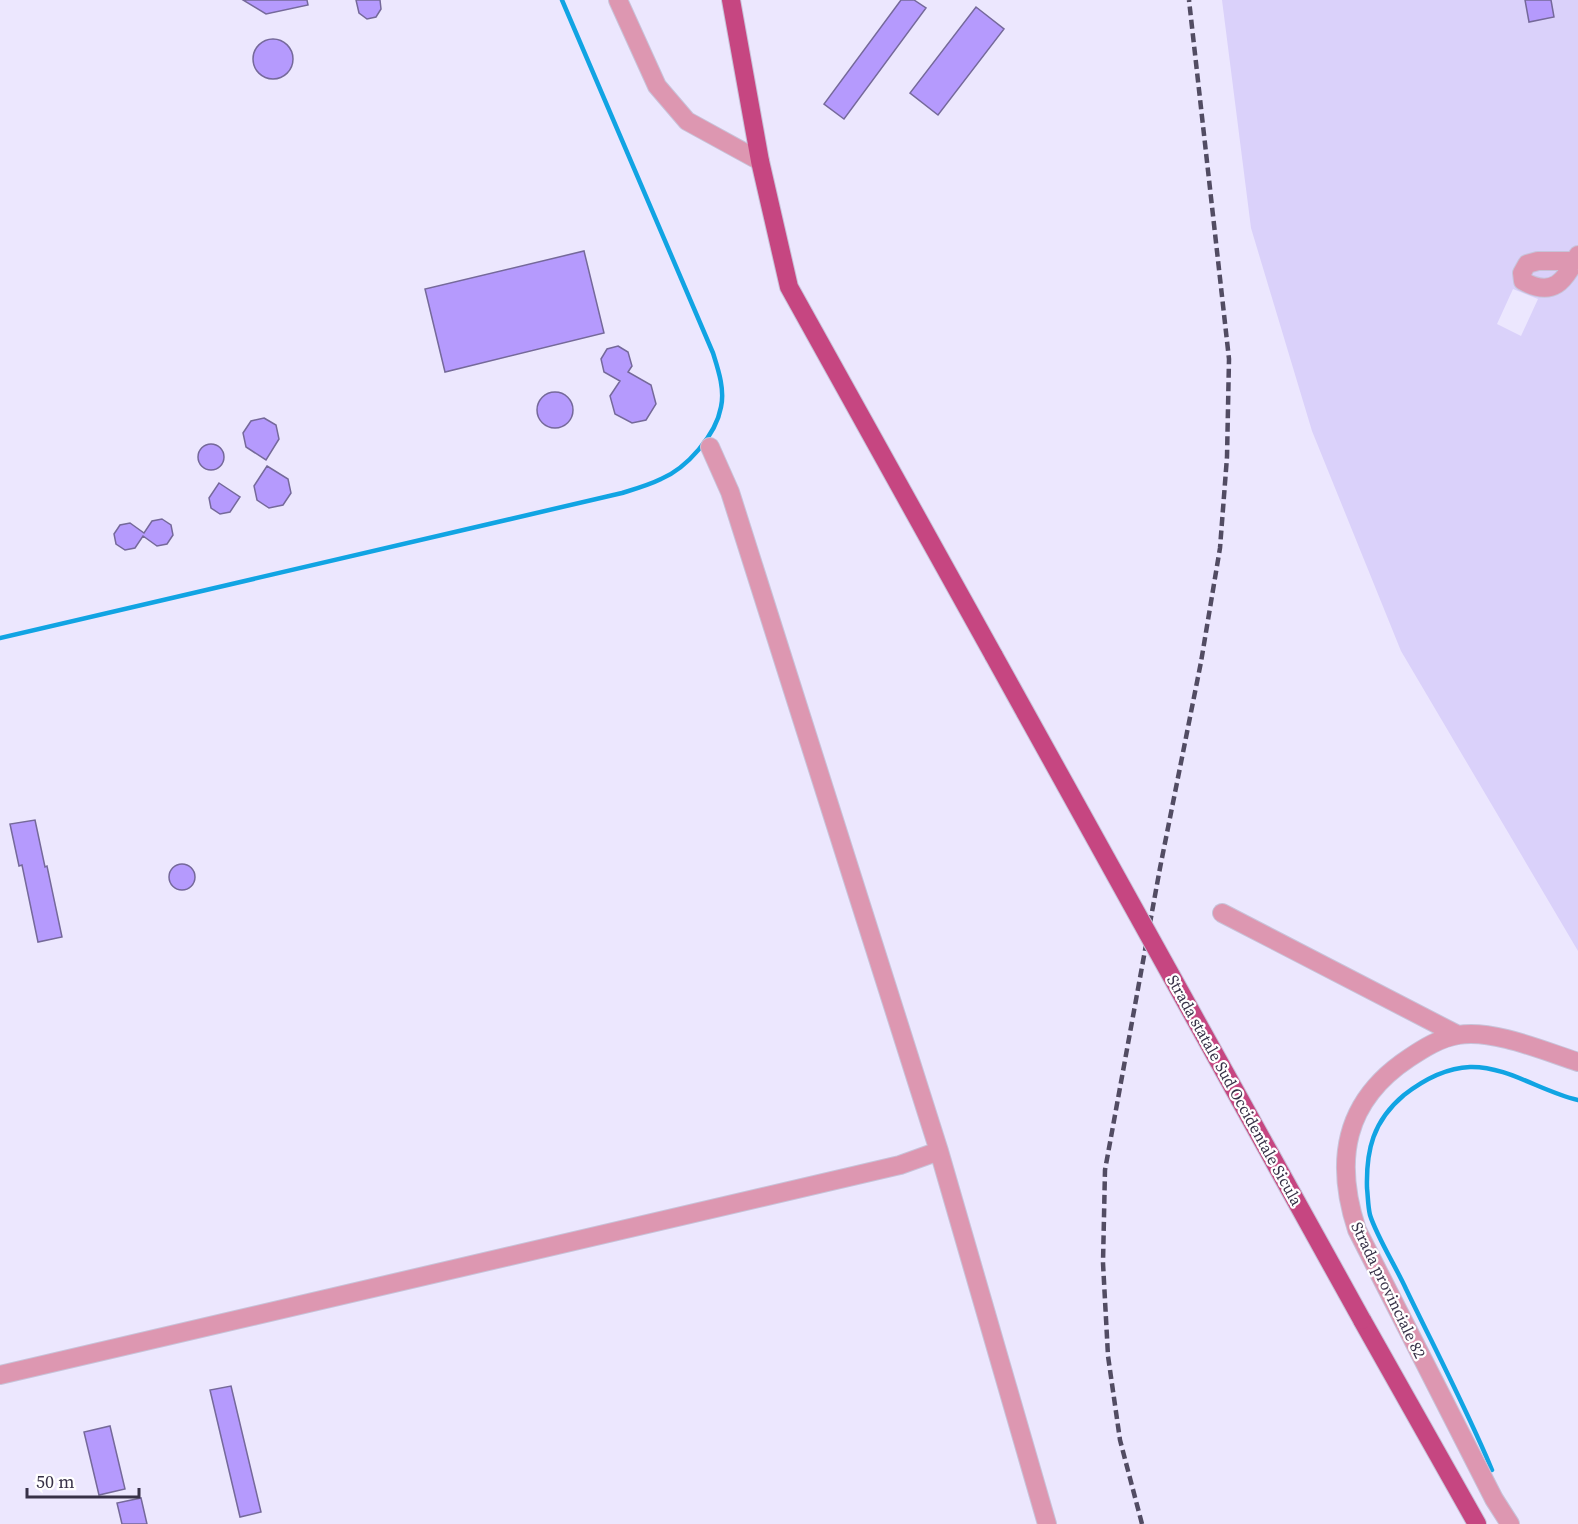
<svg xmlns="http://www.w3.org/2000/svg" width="1578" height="1524" font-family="'Source Serif 4',serif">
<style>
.green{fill:#dad1fa;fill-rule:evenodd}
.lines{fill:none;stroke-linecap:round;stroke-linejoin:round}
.stream{stroke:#11a4e3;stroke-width:4.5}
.building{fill:#b59afd;stroke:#75699a;stroke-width:1.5}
.minor-casing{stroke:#c8c3d9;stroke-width:20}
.major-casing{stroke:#c8c3d9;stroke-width:20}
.minor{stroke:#dd97b1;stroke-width:18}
.major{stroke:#c64681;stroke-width:18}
.rail{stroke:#524c63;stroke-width:4.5;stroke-dasharray:9 4.5;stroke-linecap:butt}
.major-bridge-casing{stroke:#c8c3d9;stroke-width:20;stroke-linecap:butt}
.major-bridge{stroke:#c64681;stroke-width:18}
.labels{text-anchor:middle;stroke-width:4.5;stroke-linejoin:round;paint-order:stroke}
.street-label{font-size:16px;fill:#373147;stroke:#fff}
</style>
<rect width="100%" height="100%" fill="#ece7fe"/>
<path class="green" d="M1222 0H1578V951L1401 651 1312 431 1251 228ZM1513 289 1538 299 1521 336 1497 324Z"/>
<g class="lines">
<path class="stream" d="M0 638 622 493C635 489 649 485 661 479 687 468 716 435 721 407 725 389 718 369 713 353L562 0
M1492 1470C1466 1408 1435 1349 1406 1289 1396 1267 1377 1237 1370 1215 1368 1207 1368 1197 1367 1188 1366 1150 1373 1121 1404 1095 1422 1081 1446 1068 1470 1067 1507 1066 1542 1092 1578 1100"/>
</g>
<path class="building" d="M243 0H307L308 5 266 14Z
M356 0H380L381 9 376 17 367 19 359 13Z
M901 0H914L926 8 844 119 824 104Z
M1525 0H1551L1554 17 1529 22Z
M976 7 1004 29 938 115 910 93Z
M253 59a20 20 0 1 1 40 0a20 20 0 1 1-40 0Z
M584 251 604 333 445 372 425 289Z
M618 346 628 352 632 366 628 372 651 385 656 404 646 420 632 423 615 414 610 396 620 381 604 372 601 359 607 349Z
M537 410a18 18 0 1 1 36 0a18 18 0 1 1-36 0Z
M264 418 276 425 279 439 266 460 246 447 243 433 251 421Z
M198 457a13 13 0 1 1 26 0a13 13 0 1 1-26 0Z
M267 466 288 479 291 493 283 505 269 508 257 500 254 486Z
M219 483 240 497 230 512 220 514 211 508 209 498Z
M162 519 171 525 173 535 167 544 157 546 143 536 135 548 125 550 116 544 114 534 120 525 130 523 144 533 152 521Z
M35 820 45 867 47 866 62 937 38 942 22 865 19 866 10 824Z
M169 877a13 13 0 1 1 26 0a13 13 0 1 1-26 0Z
M231 1386 261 1512 240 1517 210 1390Z
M110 1426 125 1489 99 1495 84 1432Z
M141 1498 147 1524H122L117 1503Z"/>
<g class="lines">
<g class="minor-casing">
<path id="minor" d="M618 0 657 86 687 121 760 161
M1575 261H1538L1527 264 1522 273 1523 281C1553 298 1565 281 1578 255
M710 447 730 492 939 1151 1047 1524
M1222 913 1458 1035
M0 1375 900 1165 939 1151
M1510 1524 1494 1499 1357 1230C1334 1160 1344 1101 1409 1058 1424 1048 1440 1038 1458 1035 1493 1029 1544 1051 1578 1062"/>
</g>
<g class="major-casing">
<path id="major" d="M731 0 760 161 789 287 994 656
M1362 1320 1477 1524"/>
</g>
<use href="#minor" class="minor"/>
<use href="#major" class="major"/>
<path class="rail" d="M1142 1524 1120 1440 1108 1356 1103 1263 1105 1170 1160 868 1201 662 1220 548 1227 457 1229 359 1189 0"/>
<g class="major-bridge-casing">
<path id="major-bridge" d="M994 656 1362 1320"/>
</g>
<use href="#major-bridge" class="major-bridge"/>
</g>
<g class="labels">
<g class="street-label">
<text transform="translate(1235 1090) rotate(61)" y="6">Strada statale Sud Occidentale Sicula</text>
<text transform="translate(1389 1290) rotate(64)" y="6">Strada provinciale 82</text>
</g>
</g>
<path d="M27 1488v9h112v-9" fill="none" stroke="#373147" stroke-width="3"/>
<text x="36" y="1488" font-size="18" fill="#373147" stroke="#ffffff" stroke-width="4.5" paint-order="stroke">50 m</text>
</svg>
